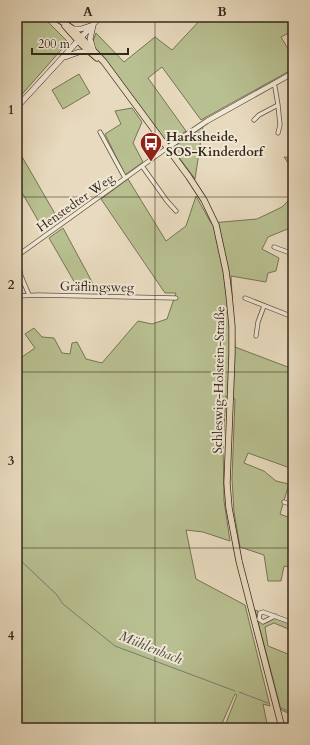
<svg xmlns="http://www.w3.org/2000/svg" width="310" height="745" font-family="Cardo,serif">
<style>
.green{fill:#b8bf90;stroke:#767456}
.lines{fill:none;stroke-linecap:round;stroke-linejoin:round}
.stream{stroke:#708076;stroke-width:1}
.minor-casing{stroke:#625444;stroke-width:5}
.tertiary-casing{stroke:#625444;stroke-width:6}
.secondary-casing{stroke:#35281c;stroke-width:6}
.primary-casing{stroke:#35281c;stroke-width:7}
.minor{stroke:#f0e7d5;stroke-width:3.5}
.tertiary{stroke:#f0e7d5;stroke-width:4.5}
.secondary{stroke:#f0e7d5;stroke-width:5}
.primary{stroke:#e8dabe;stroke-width:5.5}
.grid{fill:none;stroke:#35281c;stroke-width:1;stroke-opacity:0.55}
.labels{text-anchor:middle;stroke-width:4;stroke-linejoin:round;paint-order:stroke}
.poi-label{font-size:13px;font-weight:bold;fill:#35281c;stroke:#f0e7d5;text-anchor:start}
.street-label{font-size:13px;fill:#35281c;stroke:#f0e7d5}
.water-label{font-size:14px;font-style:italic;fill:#4e4d42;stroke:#f0e7d5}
.neatline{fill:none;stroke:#35281c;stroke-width:1.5}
.grid-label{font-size:13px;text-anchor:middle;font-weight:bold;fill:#35281c}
</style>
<rect width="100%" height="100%" fill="#e8dabe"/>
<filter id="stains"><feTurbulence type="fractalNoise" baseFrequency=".005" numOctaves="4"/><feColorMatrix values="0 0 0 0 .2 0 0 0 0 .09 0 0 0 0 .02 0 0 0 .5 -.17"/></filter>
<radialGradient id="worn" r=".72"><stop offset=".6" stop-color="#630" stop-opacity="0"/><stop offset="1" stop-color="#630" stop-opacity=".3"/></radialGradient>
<path class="green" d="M17 17H43L68 42 17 100Z
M203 17H293V31L281 37 293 57V69L201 120 162 67 148 78 186 131 168 144 93 45V41L96 33 124 62 155 37 172 50Z
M79 74 90 93 63 109 52 90Z
M132 108 142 122 133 143 143 162 125 175 105 134 121 124 115 111Z
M203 126 195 179 172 148Z
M17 148 58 219 43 229 17 184Z
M284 157 293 158V219L290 228 268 237 262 249 279 258 276 271 268 273 266 282 231 276 235 347 293 369V469L248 453 244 463 264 471 276 481 289 484 280 514 293 519V568L284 566 281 581H268L264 555 240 547 234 512 232 479 235 399 226 396 223 445 224 501 230 541 203 532 186 530 196 579 245 605 270 706 263 704 268 728H224L237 695 235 694 220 728H17V356L22 357 35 348 25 334 34 328 42 337 54 338 62 353 70 354 72 343 77 342 86 359 102 363 138 321 152 324 167 319 176 293H165L101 199 128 179 166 241 186 226 196 196 211 223 257 219 282 207 290 199 291 183 289 164Z
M63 228 98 293 79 290 49 238Z
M255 610 258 611 260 621 275 617 293 624V631L274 623 265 627 268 646 293 656V715L281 710Z"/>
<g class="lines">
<path class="stream" d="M17 557 57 595 63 604 115 646 235 691
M239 692 268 703
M281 708 293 713"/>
<g class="minor-casing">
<path id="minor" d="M273 84 275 87 278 105
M254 120 259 115 278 105 280 125 278 133
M100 132 125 178
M142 166 167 201 176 211
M274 247 293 254
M17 256 167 148
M17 256 21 276 29 295
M17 296 38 295 176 298
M245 298 293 317
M256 336 258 322 264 306
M284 502 293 505
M275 616 263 622 259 619 260 613 263 612 293 623"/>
</g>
<g class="tertiary-casing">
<path id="tertiary" d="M167 148 207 121 293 73"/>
</g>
<g class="secondary-casing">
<path id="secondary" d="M93 26 90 39 93 49
M73 29H81L90 26
M65 57 79 52H90
M17 107 100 17"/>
</g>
<g class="primary-casing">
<path id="primary" d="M58 19 73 29 104 62 189 177 204 200 216 225 226 271 229 295 232 326V354L227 483 229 508 239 561 282 728
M65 26 82 45 97 58"/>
</g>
<use href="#minor" class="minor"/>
<use href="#tertiary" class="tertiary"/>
<use href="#secondary" class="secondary"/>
<use href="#primary" class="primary"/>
</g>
<path class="grid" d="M155 17V728M17 197H293M17 372H293M17 548H293"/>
<defs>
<g id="bus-pin" transform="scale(1.15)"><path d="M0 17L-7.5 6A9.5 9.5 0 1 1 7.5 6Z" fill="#8f2418" stroke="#f0e7d5"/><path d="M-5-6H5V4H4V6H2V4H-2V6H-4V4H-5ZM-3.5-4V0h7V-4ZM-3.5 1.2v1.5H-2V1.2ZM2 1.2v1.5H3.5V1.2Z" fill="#fff"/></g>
</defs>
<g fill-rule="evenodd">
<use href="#bus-pin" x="151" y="143"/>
</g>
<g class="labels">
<g class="poi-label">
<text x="166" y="141">Harksheide,<tspan x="166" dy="15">SOS-Kinderdorf</tspan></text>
</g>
<g class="street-label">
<text transform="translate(75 202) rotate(-35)" y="5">Henstedter Weg</text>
<text transform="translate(97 286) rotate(1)" y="5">Gräflingsweg</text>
<text transform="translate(218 380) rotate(-89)" y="5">Schleswig-Holstein-Straße</text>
</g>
<g class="water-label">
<text transform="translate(151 647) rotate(22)" y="5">Mühlenbach</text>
</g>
</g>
<rect width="310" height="745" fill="none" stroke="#e8dabe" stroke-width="44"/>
<path d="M32 48v6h96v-6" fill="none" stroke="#35281c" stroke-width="2"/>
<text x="38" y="48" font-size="12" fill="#35281c" stroke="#f0e7d5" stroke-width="3" paint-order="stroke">200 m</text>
<rect x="22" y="22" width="266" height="701" class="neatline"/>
<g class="grid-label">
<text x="88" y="16">A</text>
<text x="222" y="16">B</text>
<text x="11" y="114">1</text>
<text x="11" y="289">2</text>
<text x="11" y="465">3</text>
<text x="11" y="640">4</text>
</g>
<rect width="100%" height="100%" filter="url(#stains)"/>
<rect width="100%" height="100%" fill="url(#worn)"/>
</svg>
